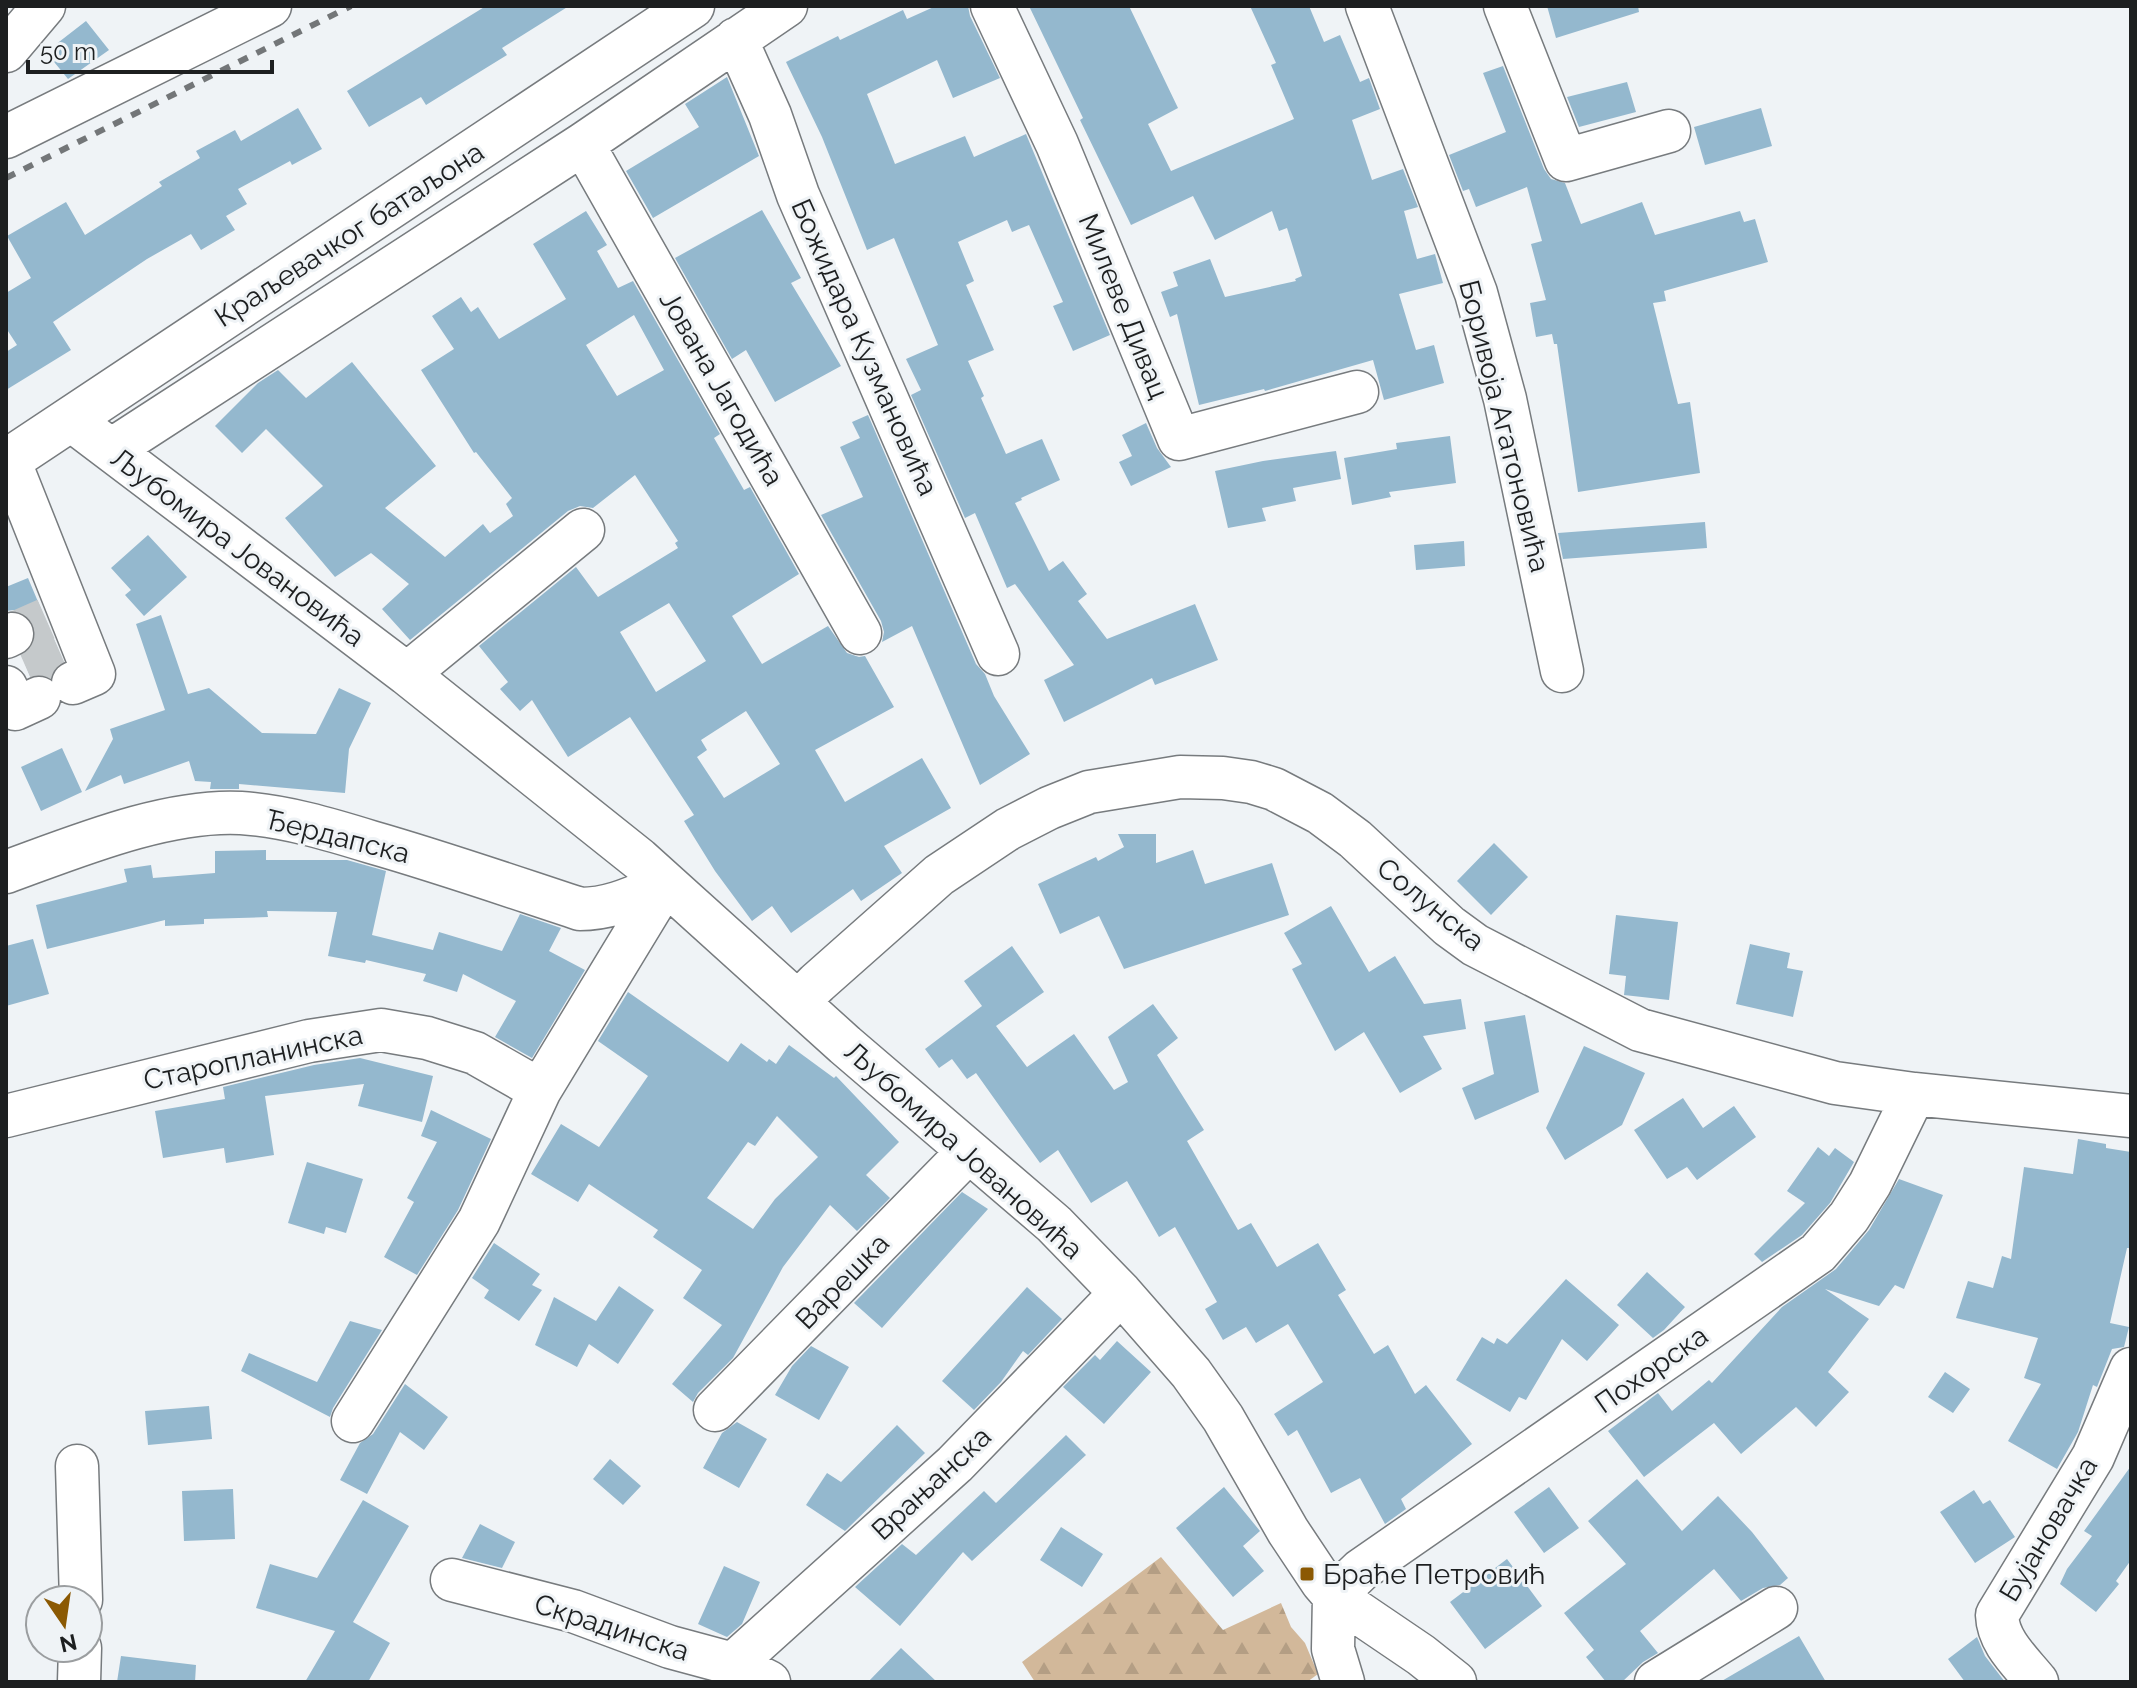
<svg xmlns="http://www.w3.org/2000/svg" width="2137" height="1688" font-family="Raleway,sans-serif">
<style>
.forest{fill:url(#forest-firs)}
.building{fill:#94b8ce;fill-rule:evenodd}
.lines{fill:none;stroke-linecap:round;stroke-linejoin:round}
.minor-tunnel{stroke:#c5c9cb;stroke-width:42;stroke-dasharray:42 21;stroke-linecap:butt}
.minor-casing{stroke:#777b7e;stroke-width:45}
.major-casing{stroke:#777b7e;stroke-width:47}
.minor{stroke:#fff;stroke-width:42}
.major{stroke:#fff;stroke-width:44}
.rail{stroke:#737678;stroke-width:6;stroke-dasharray:10 10;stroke-linecap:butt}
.poi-dot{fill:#8b5903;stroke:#eff3f6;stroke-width:3}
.labels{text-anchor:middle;stroke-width:6;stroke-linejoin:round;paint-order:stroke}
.street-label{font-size:28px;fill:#1d1f20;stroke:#eff3f6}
.poi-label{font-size:28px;fill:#1d1f20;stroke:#eff3f6;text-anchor:start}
</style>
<defs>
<pattern id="forest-firs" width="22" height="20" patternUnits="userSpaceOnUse" patternTransform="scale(2)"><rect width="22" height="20" fill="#d2b89a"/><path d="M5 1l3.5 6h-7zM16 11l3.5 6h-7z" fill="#b49e84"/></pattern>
</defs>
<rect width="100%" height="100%" fill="#eff3f6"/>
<path class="forest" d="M1161 1557 1223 1630 1281 1603 1291 1627 1305 1643 1318 1674 1307 1682H1035L1022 1662Z"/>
<path class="building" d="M486 6H569L502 48 507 55 426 105 421 97 369 127 347 91Z
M936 6H968L970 16 1000 78 953 98 937 60 867 94 895 164 965 136 974 157 1026 134 1110 335 1073 351 1053 306 1063 302 1029 225 1012 232 1007 220 958 242 974 281 966 285 994 350 968 361 984 396 981 398 1006 454 1042 439 1060 480 1021 498 1022 500 1015 503 1049 571 1063 561 1087 594 1078 601 1107 639 1195 604 1218 660 1155 685 1152 678 1064 722 1044 680 1074 665 1015 584 1007 588 975 513 965 518 911 395 921 390 906 359 938 345 894 238 867 250 822 137 786 62 838 36 840 40 903 10 907 19Z
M1029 6H1129L1178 108 1148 124 1171 171 1294 119 1271 65 1276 63 1250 6H1309L1324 42 1340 35 1360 82 1369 78 1380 109 1352 120 1372 180 1403 169 1418 207 1404 211 1417 259 1435 254 1443 283 1399 294 1416 350 1434 345 1444 383 1384 400 1373 360 1265 391 1264 389 1199 405 1177 314 1170 317 1161 292 1178 286 1173 272 1210 259 1225 297 1296 281 1295 279 1302 276 1287 228 1279 231 1272 211 1215 240 1193 196 1131 225 1080 120 1083 118Z
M1547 6H1638L1639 12 1556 38Z
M86 21 109 50 68 79 46 52Z
M1503 66 1544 169 1551 179 1565 183 1581 224 1642 202 1655 235 1740 211 1744 222 1755 219 1768 262 1664 291 1666 301 1653 303 1678 404 1690 402 1700 473 1578 492 1557 344H1554L1552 334 1536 337 1530 303 1546 300 1531 244 1542 241 1527 187 1476 207 1469 189 1463 191 1449 155 1506 132 1483 73Z
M727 77 759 156 653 218 626 171 699 127 685 104Z
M1627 82 1636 112 1579 127 1567 97Z
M298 108 322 149 292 165 290 161 238 189 247 204 226 216 235 230 201 250 191 234 147 259 53 322 71 350 6 390V352L17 345 6 328V293L31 278 7 236 66 202 85 235 162 186 159 182 200 158 196 151 235 130 241 141Z
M1761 108 1772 146 1705 165 1694 127Z
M762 210 801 278 791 283 841 366 775 402 746 350 732 359 675 258Z
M586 211 607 245 597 251 618 288 633 281 720 434 714 438 744 490 750 487 799 574 732 616 762 664 828 626 847 653 859 657 865 656 894 707 815 750 845 802 922 758 951 808 884 846 902 873 861 901 853 889 791 933 772 906 752 921 715 871 684 821 694 815 630 717 568 757 532 700 520 711 500 689 508 682 479 646 576 567 598 597 678 548 675 543 678 541 635 475 593 508 580 506 568 511 410 640 382 609 409 584 371 553 335 577 285 518 323 486 266 429 242 453 215 426 258 383 278 370 306 398 352 362 436 466 385 508 445 557 483 524 490 533 513 516 506 504 512 498 476 452 474 453 421 370 454 349 432 316 461 297 471 312 478 307 499 339 566 299 533 244ZM634 315 664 370 617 396 586 345ZM669 603 706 661 656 692 620 632ZM746 711 780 764 724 798 697 757 707 750 701 740Z
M868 415 976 664 985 674 994 696 1030 754 980 785 912 626 882 642 884 632 881 621 821 515 863 497 840 447 860 438 852 422Z
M1146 423 1157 448 1171 467 1131 486 1119 462 1132 456 1122 435Z
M1450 436 1456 483 1389 492 1391 497 1352 505 1344 458 1397 449 1396 443Z
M1336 451 1341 479 1293 488 1296 501 1262 508 1266 521 1228 528 1215 471 1263 461Z
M1705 522 1707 548 1563 559 1558 533Z
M148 535 187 577 144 616 125 595 131 590 111 568Z
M1464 541 1465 566 1416 570 1414 545Z
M28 578 63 661 54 668 50 677 40 674 30 676 22 656 32 647 36 635 33 623 25 614 14 610 6 611V587Z
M161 615 188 694 209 688 262 733 316 734 339 688 371 703 349 749 345 793 239 784V789H210L211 782 195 781 189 761 124 784 121 775 85 791 113 739 110 729 165 710 136 624Z
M62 748 82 792 41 811 21 767Z
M1118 834H1156V863L1193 850 1205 884 1272 863 1289 915 1124 969 1099 916 1060 934 1038 884 1096 857 1098 861 1124 847Z
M1494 843 1528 877 1491 915 1457 881Z
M266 850V860H347L386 871 372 935 433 950 439 932 502 951 520 914 561 928 549 951 585 970 532 1058 495 1037 516 1001 463 974 457 992 423 981 426 974 366 960 365 963 328 956 337 912 267 911 268 917 204 919V924L165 926V920L47 949 36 905 127 882 124 869 151 865 153 878 215 873V851Z
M1331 906 1369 972 1395 956 1424 1004 1461 999 1466 1029 1423 1036 1442 1069 1400 1093 1364 1032 1335 1051 1292 969 1302 964 1284 933Z
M1616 915 1678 922 1669 1000 1624 995 1626 976 1609 974Z
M33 939 49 994 6 1006V946Z
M1750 944 1790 953 1787 968 1803 971 1793 1017 1736 1004Z
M1012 946 1044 992 996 1026 1027 1067 1074 1034 1114 1090 1128 1082 1108 1037 1153 1004 1178 1038 1157 1055 1204 1130 1187 1141 1238 1230 1251 1223 1277 1267 1318 1243 1346 1290 1338 1295 1374 1354 1388 1345 1415 1394 1426 1385 1472 1444 1401 1499 1406 1509 1385 1524 1360 1478 1331 1493 1297 1430 1288 1436 1274 1414 1323 1382 1288 1324 1256 1343 1246 1327 1223 1340 1205 1309 1217 1302 1175 1227 1159 1237 1127 1181 1091 1203 1058 1150 1040 1163 976 1073 967 1079 952 1059 939 1068 925 1049 982 1006 964 981Z
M628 992 728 1062 741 1043 767 1062 769 1059 776 1064 789 1045 834 1078 836 1076 899 1142 866 1175 890 1198 857 1231 830 1205 783 1267 733 1358 698 1393 693 1402 672 1384 722 1325 683 1298 702 1270 653 1237 658 1230 589 1184 578 1202 531 1174 561 1124 599 1147 648 1076 598 1041ZM777 1116 818 1157 775 1199 753 1229 707 1198 748 1142 755 1146Z
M1525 1015 1539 1092 1475 1120 1462 1088 1494 1074 1484 1022Z
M1584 1046 1645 1073 1622 1125 1565 1160 1546 1128Z
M360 1058 433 1076 422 1122 358 1106 364 1084 265 1096 274 1155 226 1163 224 1148 163 1158 155 1111 225 1099 223 1087 314 1065Z
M1683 1098 1703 1128 1734 1106 1756 1137 1697 1180 1687 1167 1667 1179 1634 1130Z
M431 1110 491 1139 458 1210 417 1275 384 1257 414 1202 407 1198 437 1142 421 1136Z
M2078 1139 2106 1144V1148L2131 1152V1248H2127L2110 1323 2129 1327 2124 1347 2112 1349 2097 1387 2093 1385 2078 1432 2057 1469 2008 1441 2041 1384 2024 1378 2038 1338 1956 1318 1968 1281 1993 1288 2002 1256 2011 1259 2024 1167 2073 1174Z
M1818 1147 1829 1156 1835 1148 1854 1162 1830 1203 1802 1235 1762 1262 1754 1254 1805 1203 1787 1191Z
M307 1162 363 1179 346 1233 326 1227 324 1234 288 1223Z
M1899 1179 1943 1195 1904 1289 1895 1285 1879 1306 1825 1289 1869 1319 1828 1372 1849 1392 1816 1427 1796 1407 1741 1454 1714 1423 1644 1477 1608 1431 1658 1393 1672 1411 1709 1380 1712 1383 1782 1307 1836 1269 1869 1230Z
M962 1192 988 1209 882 1328 854 1303Z
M494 1243 540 1274 532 1285 542 1290 519 1321 484 1298 489 1290 472 1278Z
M1647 1272 1685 1307 1664 1330 1653 1338 1617 1305Z
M1566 1279 1619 1325 1587 1361 1562 1339 1526 1400 1519 1397 1510 1412 1456 1380 1482 1337 1494 1344 1497 1338 1507 1344Z
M619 1286 654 1310 618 1364 589 1344 577 1367 535 1345 554 1297 596 1321Z
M1027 1287 1062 1319 1028 1355 1023 1351 1001 1382 974 1410 942 1381Z
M350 1321 382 1330 333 1408 330 1417 241 1371 249 1353 317 1382Z
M1117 1341 1151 1372 1104 1424 1063 1387 1095 1355 1100 1360Z
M811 1346 849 1367 819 1420 775 1395 792 1366Z
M1945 1372 1970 1389 1953 1413 1928 1397Z
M405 1384 448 1417 424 1450 400 1432 367 1494 340 1480 360 1443 373 1434Z
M209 1406 212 1439 148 1445 145 1411Z
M737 1422 767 1439 739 1488 703 1468 722 1433Z
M897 1425 925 1453 845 1531 806 1505 827 1473 841 1482Z
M1066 1435 1086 1455 972 1561 963 1552 900 1626 855 1587 902 1544 916 1555 984 1491 996 1503Z
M610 1459 641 1486 623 1505 593 1479Z
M2131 1466V1560L2116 1581 2119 1584 2096 1612 2060 1584 2067 1569 2092 1536 2084 1531Z
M1637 1479 1682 1531 1718 1496 1752 1532 1788 1578 1780 1585 1763 1588 1741 1601 1714 1569 1640 1631 1658 1653 1643 1662 1622 1682H1606L1586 1657 1594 1650 1564 1613 1626 1564 1588 1521Z
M1224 1487 1260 1531 1243 1546 1264 1571 1233 1597 1176 1528Z
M1549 1487 1579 1528 1544 1553 1514 1512Z
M233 1489 235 1539 184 1541 182 1491Z
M1974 1490 1983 1504 1990 1500 2015 1537 1975 1563 1940 1512Z
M363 1500 409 1526 353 1622 390 1643 368 1682H305L335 1631 256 1608 270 1564 317 1578Z
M480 1524 515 1542 502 1568 462 1558Z
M1061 1527 1103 1554 1082 1587 1040 1560Z
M1507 1559 1542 1606 1485 1649 1450 1602Z
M724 1566 760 1582 742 1624 727 1637 698 1624Z
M1799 1636 1826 1682H1720Z
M1977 1637 1985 1656 2005 1682H1965L1948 1659Z
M901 1648 937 1682H868Z
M121 1656 196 1665 195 1682H117Z"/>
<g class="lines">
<path class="minor-tunnel" d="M12 634 46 619
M28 672 62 657"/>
<g class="minor-casing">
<path id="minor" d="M992 6 1057 144 1179 439 1357 392
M1367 6 1476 293 1505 399 1562 671
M1505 6 1566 160 1669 131
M736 39 770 115 798 195 998 654
M6 51 44 6
M6 137 270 6
M583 144 860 633
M70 419 407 674 639 859 845 1045 1054 1224 1121 1293 1191 1373 1223 1418 1288 1531 1322 1582 1334 1596 1421 1655 1455 1682
M111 450 583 144 786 6
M9 460 94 674 73 683
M6 637 12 634
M407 674 583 530
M6 687 15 709 39 698
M6 872C75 847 166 809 241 813 285 816 329 829 371 842 441 862 510 886 580 909 612 909 636 896 665 884
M798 1002 817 983 939 875 1008 829 1049 808 1089 792 1180 777 1223 778 1251 782 1274 789 1320 813 1355 839 1449 926 1475 945 1640 1030 1835 1083 1914 1094 2131 1116
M6 1116 309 1041 381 1030 427 1038 475 1053 540 1090
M715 1410 968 1152
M353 1421 479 1221 540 1090 665 884
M77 1466 81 1600
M452 1580 573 1611 670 1647 733 1664 769 1682
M733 1664 955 1464 1121 1293
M79 1682 80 1648
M1343 1682 1333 1649 1334 1596 1361 1570 1818 1253 1849 1217 1870 1184 1914 1094
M1656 1682 1776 1608
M2037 1682C2020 1661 1998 1642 1997 1615L2093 1457 2131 1369"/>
</g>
<g class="major-casing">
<path id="major" d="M6 462 692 6"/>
</g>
<use href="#minor" class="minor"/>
<use href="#major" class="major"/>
<path class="rail" d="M6 178 351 6"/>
</g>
<rect class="poi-dot" x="1299" y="1566" width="16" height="16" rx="4"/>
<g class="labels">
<g class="street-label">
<text transform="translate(349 234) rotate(-33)" y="10">Краљевачког батаљона</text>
<text transform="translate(1124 306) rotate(68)" y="10">Милеве Дивац</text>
<text transform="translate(865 347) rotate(66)" y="10">Божидара Кузмановића</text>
<text transform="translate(722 388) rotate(60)" y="10">Јована Јагодића</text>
<text transform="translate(1505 426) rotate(76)" y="10">Боривоја Агатоновића</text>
<text transform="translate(238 547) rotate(37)" y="10">Љубомира Јовановића</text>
<text transform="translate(338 836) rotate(14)" y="10">Ђердапска</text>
<text transform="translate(1431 904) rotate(39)" y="10">Солунска</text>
<text transform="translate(253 1057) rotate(-12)" y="10">Старопланинска</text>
<text transform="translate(964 1150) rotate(42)" y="10">Љубомира Јовановића</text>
<text transform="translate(842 1281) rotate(-46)" y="10">Варешка</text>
<text transform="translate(1651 1369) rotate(-35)" y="10">Похорска</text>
<text transform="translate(931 1483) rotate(-43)" y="10">Врањанска</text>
<text transform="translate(2048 1529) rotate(-59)" y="10">Бујановачка</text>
<text transform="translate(612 1627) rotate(18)" y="10">Скрадинска</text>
</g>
<g class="poi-label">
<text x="1323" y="1584">Браће Петровић</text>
</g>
</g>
<rect width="2137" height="1688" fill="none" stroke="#1d1f20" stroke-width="16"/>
<g transform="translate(64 1624) rotate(167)"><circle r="38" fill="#eff3f6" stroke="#9b9ea0" stroke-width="2"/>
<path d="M0-6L14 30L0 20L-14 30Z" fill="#8b5903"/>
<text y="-12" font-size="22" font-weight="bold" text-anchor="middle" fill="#1d1f20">N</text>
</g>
<path d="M28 60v12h244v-12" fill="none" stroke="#1d1f20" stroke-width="4"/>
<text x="40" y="60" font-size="24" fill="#1d1f20" stroke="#eff3f6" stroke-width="6" paint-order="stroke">50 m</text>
</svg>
